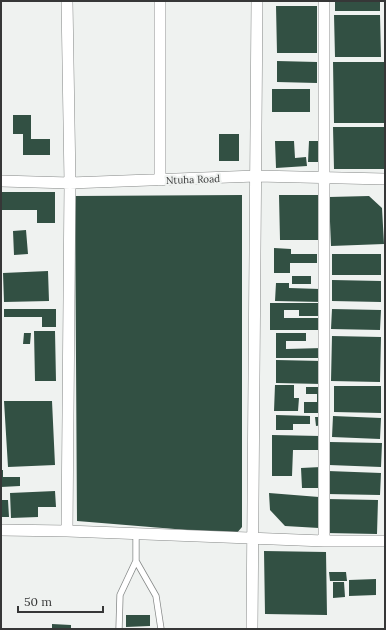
<svg xmlns="http://www.w3.org/2000/svg" width="386" height="630" font-family="Lora,serif">
<style>
.building{fill:#325043}
.lines{fill:none;stroke-linecap:round;stroke-linejoin:round}
.service-casing{stroke:#868988;stroke-width:7}
.minor-casing{stroke:#868988;stroke-width:12}
.service{stroke:#fff;stroke-width:5.5}
.minor{stroke:#fff;stroke-width:11}
.labels{text-anchor:middle;stroke-width:4;stroke-linejoin:round;paint-order:stroke}
.street-label{font-size:10px;fill:#363737;stroke:#eff2f0}
</style>
<rect width="100%" height="100%" fill="#eff2f0"/>
<path class="building" d="M335 1H380V11H335Z
M276 6H317V53H277Z
M334 15H380L381 57H335Z
M277 61 317 62V83L277 82Z
M333 62H385V123H334Z
M272 89H310V112H272Z
M13 115H31V139H50V155H23V134H13Z
M333 127H385V169H334Z
M219 134H239V161H219Z
M275 141H294L295 158 306 157 307 166 276 168Z
M309 141H321V162H308Z
M1 192H55V223H37V210H1Z
M242 195V527L236 534 77 521 75 196Z
M279 195H321V240H280Z
M369 196 382 208 384 244 331 246 329 197Z
M26 230 28 254 14 255 13 231Z
M274 248 291 249V254H317V263H290V273H274Z
M332 254H381V275H332Z
M48 271 49 301 4 302 3 273Z
M292 276H311V284H292Z
M332 280 381 281V302L332 301Z
M276 283H289V288L320 289 322 302 275 301Z
M270 303H321L322 316H299V310H284V318H321V330H270Z
M4 309H56V327H42V317H4Z
M332 309 381 310 380 330 331 329Z
M34 331H55L56 381H35Z
M24 333H31L30 344H23Z
M276 333H306V341H286V349L323 348V358H276Z
M332 336 381 337 380 382 331 381Z
M276 360 322 361V384L276 383Z
M275 385H294V398H299L298 411H274Z
M334 386H381V413L334 412Z
M306 387H322V413H304V402H317V394H306Z
M4 401H52L55 465 8 467Z
M276 415 310 416V424H293V430H276Z
M333 416 381 418 380 439 332 437Z
M315 417H322L323 425 316 426Z
M272 435 320 436V450H293L292 476H272Z
M330 442 382 443 381 467 329 465Z
M321 467 322 488H302L301 468Z
M1 470H3V477H20V486L1 487Z
M328 471 381 473 380 495 327 494Z
M55 491 56 507H38V517L11 518 10 493Z
M269 493 319 497V528L285 526 270 510Z
M327 499 378 500 377 534 327 533Z
M1 500H8L9 517H1Z
M264 551 326 552 327 615 265 614Z
M329 572H346L347 581H330Z
M376 579V595L349 596V580Z
M333 582H344L345 597 333 598Z
M126 615H150V626L126 627Z
M52 624 71 625V629H52Z"/>
<g class="lines">
<g class="service-casing">
<path id="service" d="M136 533V561L156 596 161 629
M119 629 120 595 136 561"/>
</g>
<g class="minor-casing">
<path id="minor" d="M67 1 70 183 67 531 324 541H385
M160 1V180
M1 181 70 183 257 176 385 179
M1 530 67 531
M324 541V1
M252 629 257 1"/>
</g>
<use href="#service" class="service"/>
<use href="#minor" class="minor"/>
</g>
<g class="labels">
<g class="street-label">
<text transform="translate(193 179) rotate(-2)" y="4">Ntuha Road</text>
</g>
</g>
<rect width="386" height="630" fill="none" stroke="#363737" stroke-width="4"/>
<path d="M18 606v6h85v-6" fill="none" stroke="#363737" stroke-width="2"/>
<text x="24" y="606" font-size="12" fill="#363737" stroke="#eff2f0" stroke-width="3" paint-order="stroke">50 m</text>
</svg>
